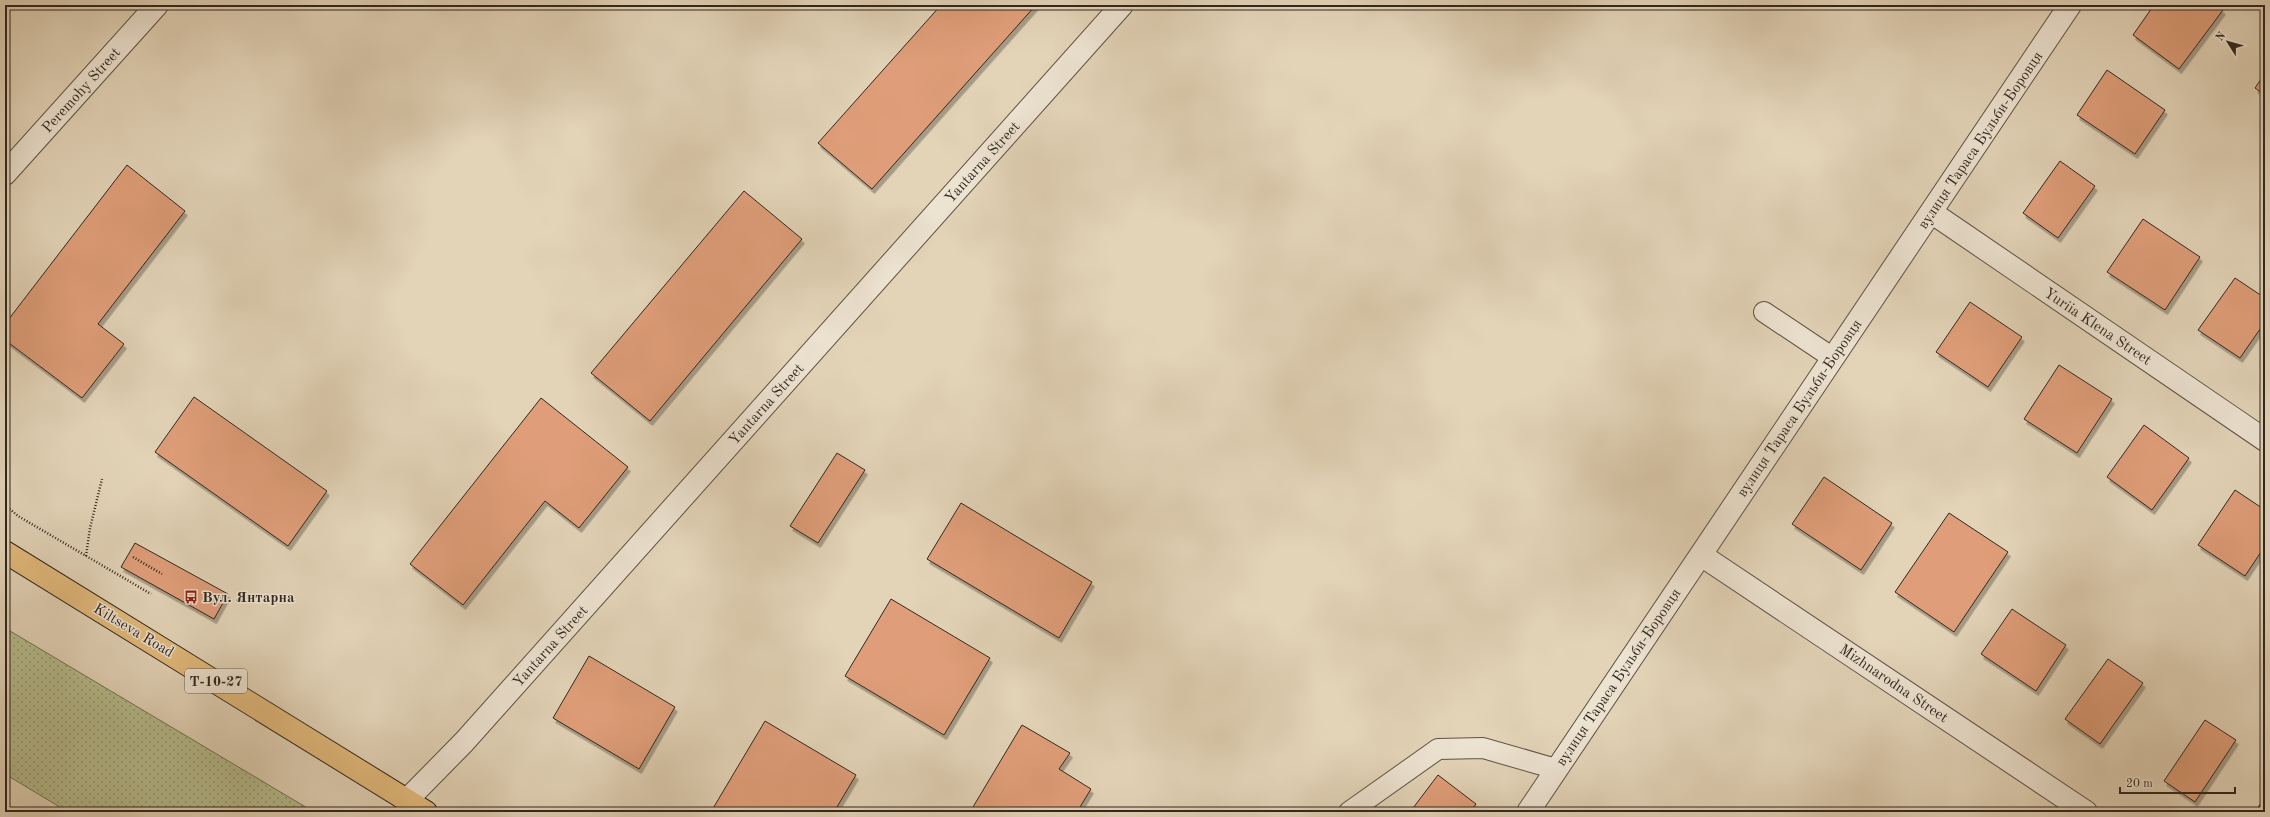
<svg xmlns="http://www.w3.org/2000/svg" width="2270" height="817" font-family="'Old Standard TT',serif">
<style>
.grass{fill:url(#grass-dots);stroke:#747256}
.building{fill:#df9e79;stroke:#31271f;filter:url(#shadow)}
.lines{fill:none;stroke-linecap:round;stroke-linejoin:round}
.lane-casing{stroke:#5e5245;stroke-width:22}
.street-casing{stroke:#5e5245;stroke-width:24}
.highway-casing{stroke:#31271f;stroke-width:24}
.path{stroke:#31271f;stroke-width:2.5;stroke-dasharray:1 2;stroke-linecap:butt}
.lane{stroke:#ede3d1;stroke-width:20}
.street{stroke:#ede3d1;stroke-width:22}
.highway{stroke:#e2ba7c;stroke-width:22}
.labels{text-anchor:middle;stroke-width:3;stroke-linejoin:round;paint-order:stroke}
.shield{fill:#ede3d1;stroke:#695f54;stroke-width:1}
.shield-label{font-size:14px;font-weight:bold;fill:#31271f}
.street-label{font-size:15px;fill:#31271f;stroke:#ede3d1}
.poi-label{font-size:15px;font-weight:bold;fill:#31271f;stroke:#ede3d1;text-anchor:start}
</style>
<defs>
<pattern id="grass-dots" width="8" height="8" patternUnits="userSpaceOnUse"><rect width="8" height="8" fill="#b6bc8d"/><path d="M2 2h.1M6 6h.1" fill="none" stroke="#959973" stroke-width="1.8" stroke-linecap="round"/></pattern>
<filter id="shadow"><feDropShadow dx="2.5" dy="4.5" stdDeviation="0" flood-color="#0004"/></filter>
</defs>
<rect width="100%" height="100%" fill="#e3d4b8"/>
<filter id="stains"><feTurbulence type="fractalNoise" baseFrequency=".005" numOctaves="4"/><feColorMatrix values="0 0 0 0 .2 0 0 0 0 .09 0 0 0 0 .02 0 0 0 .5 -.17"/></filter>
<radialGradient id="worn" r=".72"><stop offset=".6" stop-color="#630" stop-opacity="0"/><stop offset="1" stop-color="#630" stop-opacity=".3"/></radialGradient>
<path class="grass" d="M5 628 314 812H68L5 774Z"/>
<path class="building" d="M941 5H1036L872 189 818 143Z
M2154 5H2216L2223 10 2179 69 2133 35Z
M2107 70 2165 110 2135 154 2077 115Z
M2265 73V95L2255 88Z
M2060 161 2095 186 2058 238 2023 213Z
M127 165 185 211 98 324 124 344 82 398 5 340V324Z
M744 191 802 239 650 421 591 373Z
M2143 219 2200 257 2165 310 2107 272Z
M2235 278 2265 298V322L2240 358 2198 330Z
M1970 302 2022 337 1988 387 1936 352Z
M2059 365 2112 399 2077 453 2024 419Z
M194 397 327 491 288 546 155 452Z
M541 398 628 467 579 528 545 501 463 605 410 564Z
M2144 425 2189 458 2152 510 2107 477Z
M837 453 865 470 818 543 790 526Z
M1824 477 1892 523 1861 570 1792 524Z
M2235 490 2265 510V546L2245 576 2198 545Z
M961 503 1092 582 1059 638 927 559Z
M1949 513 2008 552 1954 632 1895 592Z
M135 543 228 594 214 619 121 567Z
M891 599 990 658 944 735 845 676Z
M2012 609 2066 645 2036 691 1981 654Z
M589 656 675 707 639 769 553 718Z
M2108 659 2143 683 2100 744 2065 719Z
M2205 720 2236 740 2195 802 2164 781Z
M765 721 856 775 834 812 712 810Z
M1022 725 1070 753 1059 769 1091 789 1077 812H970Z
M1438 775 1476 804 1470 812H1410Z
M2265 797V812H2255Z"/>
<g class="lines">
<g class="lane-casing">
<path id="lane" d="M1764 312 1833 358
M1349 812 1438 749 1483 748 1556 769"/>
</g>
<g class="street-casing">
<path id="street" d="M5 174 157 5
M1931 212 2265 440
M1701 555 2086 812
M407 800 464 742 1122 5
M1528 812 2070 5"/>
</g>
<g class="highway-casing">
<path id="highway" d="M5 552 426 812"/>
</g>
<path class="path" d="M5 505 18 516 151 594
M86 556 90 528 102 479
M133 557 162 574"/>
<use href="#lane" class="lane"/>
<use href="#street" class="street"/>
<use href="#highway" class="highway"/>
</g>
<defs>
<g id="bus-bare" transform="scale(1.08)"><path d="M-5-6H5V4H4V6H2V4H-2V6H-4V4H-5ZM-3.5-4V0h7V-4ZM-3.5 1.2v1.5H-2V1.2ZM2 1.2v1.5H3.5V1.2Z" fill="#8f2418" stroke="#ede3d1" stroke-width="2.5" paint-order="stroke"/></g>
</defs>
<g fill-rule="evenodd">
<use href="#bus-bare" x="191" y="597"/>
</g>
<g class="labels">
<rect class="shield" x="185" y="669" width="62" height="24" rx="3"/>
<g class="shield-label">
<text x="216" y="686">Т-10-27</text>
</g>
<g class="street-label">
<text transform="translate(81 90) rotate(-48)" y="5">Peremohy Street</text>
<text transform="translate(1980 140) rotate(-56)" y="5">вулиця Тараса Бульби-Боровця</text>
<text transform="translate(982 162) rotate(-48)" y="5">Yantarna Street</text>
<text transform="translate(2098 326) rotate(34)" y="5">Yuriia Klena Street</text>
<text transform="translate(766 404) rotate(-48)" y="5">Yantarna Street</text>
<text transform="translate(1799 408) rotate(-56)" y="5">вулиця Тараса Бульби-Боровця</text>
<text transform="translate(134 630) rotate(31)" y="5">Kiltseva Road</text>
<text transform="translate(550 646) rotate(-48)" y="5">Yantarna Street</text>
<text transform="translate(1618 677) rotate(-56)" y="5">вулиця Тараса Бульби-Боровця</text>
<text transform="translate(1894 683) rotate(34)" y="5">Mizhnarodna Street</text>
</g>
<g class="poi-label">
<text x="202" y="602">Вул. Янтарна</text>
</g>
</g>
<rect width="2270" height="817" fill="none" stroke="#e3d4b8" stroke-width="20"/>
<rect x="6" y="6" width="2258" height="805" fill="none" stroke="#31271f" stroke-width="2"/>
<rect x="10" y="10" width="2250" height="797" fill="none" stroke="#31271f"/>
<g transform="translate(2228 42) rotate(307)" stroke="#ede3d1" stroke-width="3" paint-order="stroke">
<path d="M0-3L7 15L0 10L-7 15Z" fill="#31271f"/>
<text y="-6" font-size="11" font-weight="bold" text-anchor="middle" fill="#31271f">N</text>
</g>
<path d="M2120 787v6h115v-6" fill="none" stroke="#31271f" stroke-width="2"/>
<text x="2126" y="787" font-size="12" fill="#31271f" stroke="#ede3d1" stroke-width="3" paint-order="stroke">20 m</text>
<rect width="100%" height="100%" filter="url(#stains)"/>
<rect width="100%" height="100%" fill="url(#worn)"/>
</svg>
